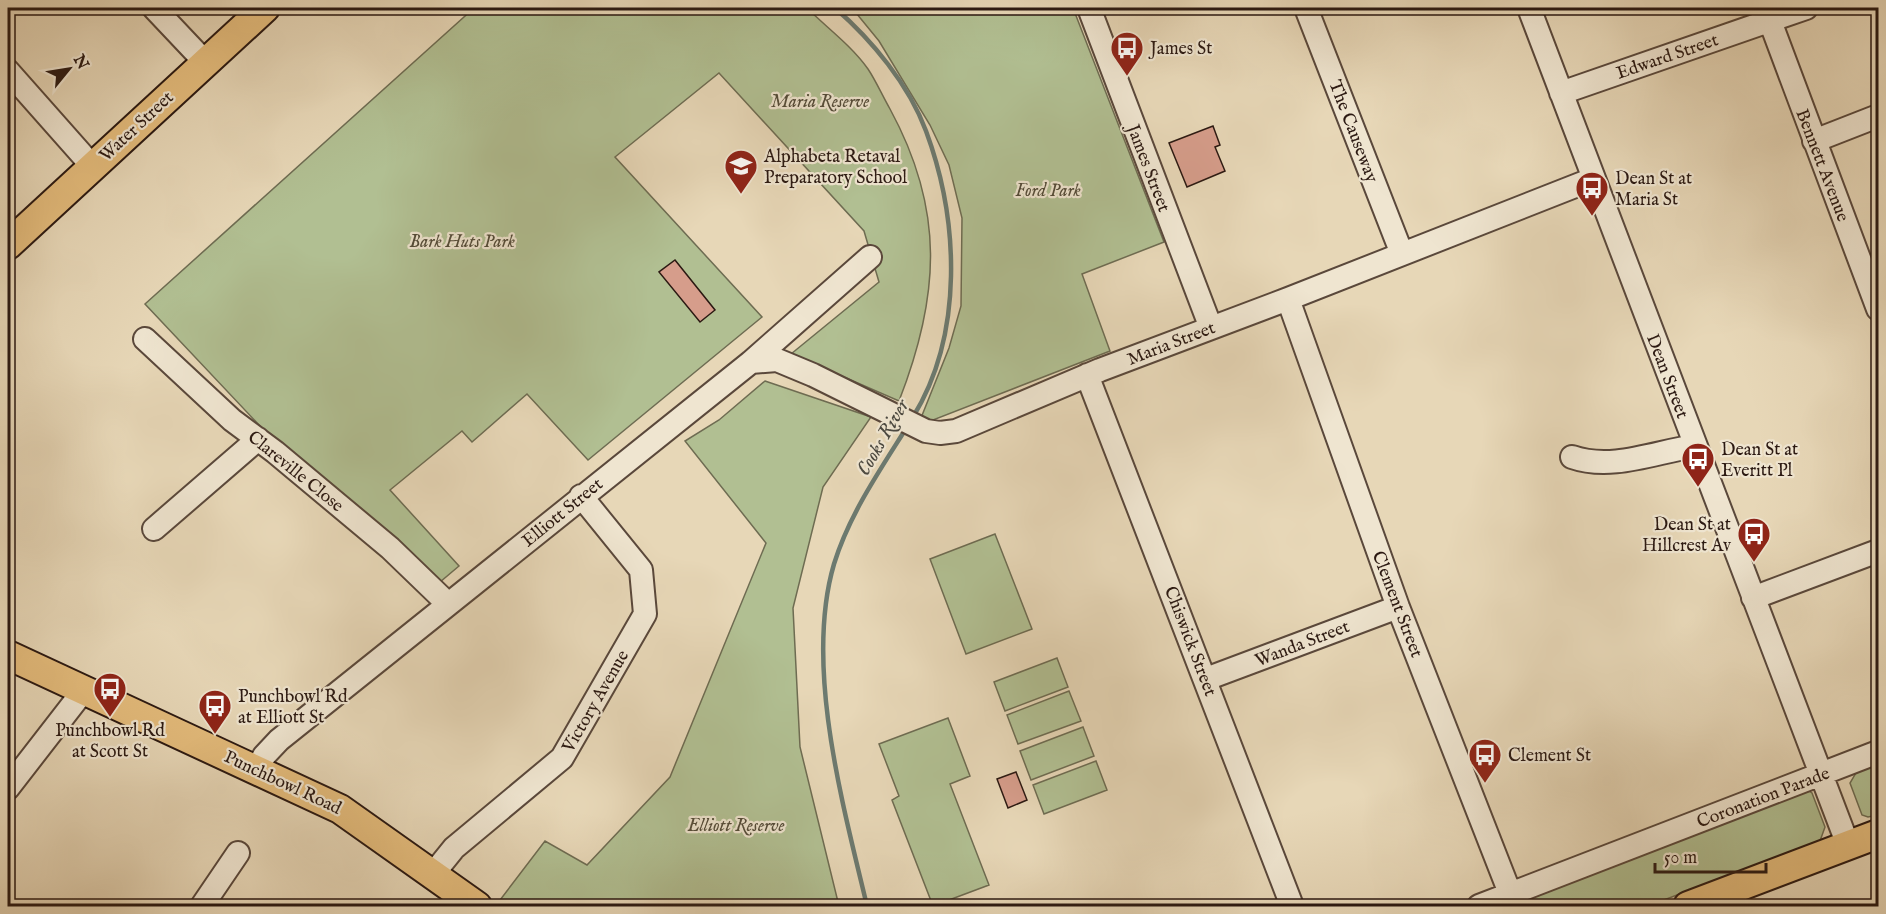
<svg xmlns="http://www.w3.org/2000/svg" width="1886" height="914" font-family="'IM FELL English',serif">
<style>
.green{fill:#b1bf92;stroke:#6e6c52;stroke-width:1.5}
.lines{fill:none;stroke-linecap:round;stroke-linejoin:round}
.stream{stroke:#6c7a70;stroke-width:4.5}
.building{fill:#d69d8b;stroke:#2b1912;stroke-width:1.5}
.minor-casing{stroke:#5a483b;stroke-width:26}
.major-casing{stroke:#2b1912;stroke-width:32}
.minor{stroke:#efe5d0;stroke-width:22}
.major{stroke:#e4bc7c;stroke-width:28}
.labels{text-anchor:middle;stroke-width:4.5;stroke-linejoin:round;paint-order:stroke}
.poi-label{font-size:18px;fill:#2b1912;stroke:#efe5d0;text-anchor:start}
.street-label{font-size:18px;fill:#2b1912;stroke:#efe5d0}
.park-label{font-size:18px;font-style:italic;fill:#534b38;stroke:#efe5d0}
.water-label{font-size:20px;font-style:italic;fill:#4b4941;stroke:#efe5d0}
</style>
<rect width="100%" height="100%" fill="#e7d7b7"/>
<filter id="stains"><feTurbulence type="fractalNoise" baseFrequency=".00333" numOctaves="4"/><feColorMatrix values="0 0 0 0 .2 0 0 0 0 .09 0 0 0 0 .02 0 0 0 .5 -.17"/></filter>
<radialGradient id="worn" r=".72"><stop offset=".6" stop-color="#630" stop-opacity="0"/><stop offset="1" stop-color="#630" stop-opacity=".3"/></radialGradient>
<path class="green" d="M474 8H807C826 27 852 46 868 69 876 81 882 95 890 109 945 210 940 296 899 401L791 354 879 282 864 231 719 73 615 157 762 317 588 460 527 394 472 442 462 431 390 490 459 566 440 582 260 426 145 304Z
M852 8H1073L1164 242 1082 274 1110 351 928 422 921 418 949 348 961 306 962 218 949 165 930 125 879 41Z
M765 381 871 417 823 487 793 608 800 747 839 906H509L500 900 545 841 587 865 670 777 766 543 685 441 719 420Z
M995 534 1032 629 966 654 930 559Z
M1057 658 1068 687 1005 711 994 682Z
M1069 691 1081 721 1018 744 1007 715Z
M948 718 970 776 950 784 989 885 933 906 892 800 899 796 879 744Z
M1083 727 1094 756 1031 780 1020 751Z
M1096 761 1107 790 1044 814 1033 785Z
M1878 763V815L1868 817 1862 815 1850 783 1857 771Z
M1805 788 1812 793 1825 827 1820 841 1648 906H1535L1531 896Z"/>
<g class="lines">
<path class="stream" d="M835 8C872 40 909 85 926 131 959 220 964 334 913 417
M867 906C843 805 804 666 834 564 849 515 880 470 907 427"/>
</g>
<path class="building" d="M1213 126 1220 145 1215 147 1225 171 1187 187 1169 143Z
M675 260 715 310 700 322 659 272Z
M1016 772 1027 800 1008 808 997 779Z"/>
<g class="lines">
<g class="minor-casing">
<path id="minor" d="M154 8 205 62
M1089 8 1211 328
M1306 8 1402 254
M1529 8 1848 845
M1770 21 1878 309
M8 71 93 167
M1561 93 1806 8
M1814 141 1878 116
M1288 299 1398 607 1515 906
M145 339 232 420 275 452 390 548 447 603
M751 362 777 360 813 375 926 431 940 433 956 431 1100 370 1288 299 1593 179
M1087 375 1292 906
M1572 457C1612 471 1655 452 1695 446
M154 529 258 439
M1753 598 1878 551
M1206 679 1398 607
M257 770 264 756 279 740 751 362 870 257
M8 788 84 690
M433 874 454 848 562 758 645 614 641 570 581 496
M202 906 238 853
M1479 906 1878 752"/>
</g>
<g class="major-casing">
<path id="major" d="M8 245 265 8
M8 655 340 809 477 906
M1688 906 1878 834"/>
</g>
<use href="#minor" class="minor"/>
<use href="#major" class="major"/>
</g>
<defs>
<g id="bus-pin" transform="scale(1.725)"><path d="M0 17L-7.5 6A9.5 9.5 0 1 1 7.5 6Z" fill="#8f2418" stroke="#efe5d0"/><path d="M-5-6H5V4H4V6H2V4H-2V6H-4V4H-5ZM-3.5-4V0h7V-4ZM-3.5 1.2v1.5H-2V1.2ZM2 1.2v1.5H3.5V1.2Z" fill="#fff"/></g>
<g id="school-pin" transform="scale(1.725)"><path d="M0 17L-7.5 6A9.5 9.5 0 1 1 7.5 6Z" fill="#8f2418" stroke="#efe5d0"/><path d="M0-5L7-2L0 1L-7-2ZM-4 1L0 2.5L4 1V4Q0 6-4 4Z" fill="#fff"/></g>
</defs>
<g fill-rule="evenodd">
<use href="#bus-pin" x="1127" y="48"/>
<use href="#school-pin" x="741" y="166"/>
<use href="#bus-pin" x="1592" y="188"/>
<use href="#bus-pin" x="1698" y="459"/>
<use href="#bus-pin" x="1754" y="534"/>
<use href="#bus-pin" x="110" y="689"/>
<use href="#bus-pin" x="215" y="706"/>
<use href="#bus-pin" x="1485" y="755"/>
</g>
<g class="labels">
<g class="poi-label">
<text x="1150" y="54">James St</text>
<text x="764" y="162">Alphabeta Retaval<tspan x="764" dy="21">Preparatory School</tspan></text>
<text x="1615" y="184">Dean St at<tspan x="1615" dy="21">Maria St</tspan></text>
<text x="1721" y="455">Dean St at<tspan x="1721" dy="21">Everitt Pl</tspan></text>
<text x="1731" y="530" text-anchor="end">Dean St at<tspan x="1731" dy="21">Hillcrest Av</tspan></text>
<text x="238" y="702">Punchbowl Rd<tspan x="238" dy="21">at Elliott St</tspan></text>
<text x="110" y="736" text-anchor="middle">Punchbowl Rd<tspan x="110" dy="21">at Scott St</tspan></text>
<text x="1508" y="761">Clement St</text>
</g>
<g class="street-label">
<text transform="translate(1667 56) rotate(-19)" y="6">Edward Street</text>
<text transform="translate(136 126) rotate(-43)" y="6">Water Street</text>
<text transform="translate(1354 131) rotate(69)" y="6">The Causeway</text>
<text transform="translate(1823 165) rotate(69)" y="6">Bennett Avenue</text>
<text transform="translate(1149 168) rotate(69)" y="6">James Street</text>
<text transform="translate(1171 343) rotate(-21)" y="6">Maria Street</text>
<text transform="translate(1668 376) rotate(69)" y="6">Dean Street</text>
<text transform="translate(296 471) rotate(39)" y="6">Clareville Close</text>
<text transform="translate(562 512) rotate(-39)" y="6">Elliott Street</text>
<text transform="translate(1398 604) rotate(69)" y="6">Clement Street</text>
<text transform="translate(1191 641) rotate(69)" y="6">Chiswick Street</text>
<text transform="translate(1302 643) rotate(-21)" y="6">Wanda Street</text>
<text transform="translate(595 701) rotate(-60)" y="6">Victory Avenue</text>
<text transform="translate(283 782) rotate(25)" y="6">Punchbowl Road</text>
<text transform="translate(1763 797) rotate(-21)" y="6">Coronation Parade</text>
</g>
<g class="park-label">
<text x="820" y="107">Maria Reserve</text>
<text x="1048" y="196">Ford Park</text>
<text x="462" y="247">Bark Huts Park</text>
<text x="736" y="831">Elliott Reserve</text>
</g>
<g class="water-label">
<text transform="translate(882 437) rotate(-60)" y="7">Cooks River</text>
</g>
</g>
<rect width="1886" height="914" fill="none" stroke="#e7d7b7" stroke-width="30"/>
<rect x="9" y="9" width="1868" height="896" fill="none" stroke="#2b1912" stroke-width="3"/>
<rect x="15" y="15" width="1856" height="884" fill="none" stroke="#2b1912" stroke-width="1.5"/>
<g transform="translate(69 69) rotate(60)" stroke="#efe5d0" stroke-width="4.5" paint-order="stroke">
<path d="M0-4.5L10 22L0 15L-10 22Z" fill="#2b1912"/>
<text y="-9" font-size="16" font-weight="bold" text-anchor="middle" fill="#2b1912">N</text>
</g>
<path d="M1655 863v9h111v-9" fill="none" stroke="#2b1912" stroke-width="3"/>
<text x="1664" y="863" font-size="18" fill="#2b1912" stroke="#efe5d0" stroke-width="4.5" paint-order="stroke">50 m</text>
<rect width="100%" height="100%" filter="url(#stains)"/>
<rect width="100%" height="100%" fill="url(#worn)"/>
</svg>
